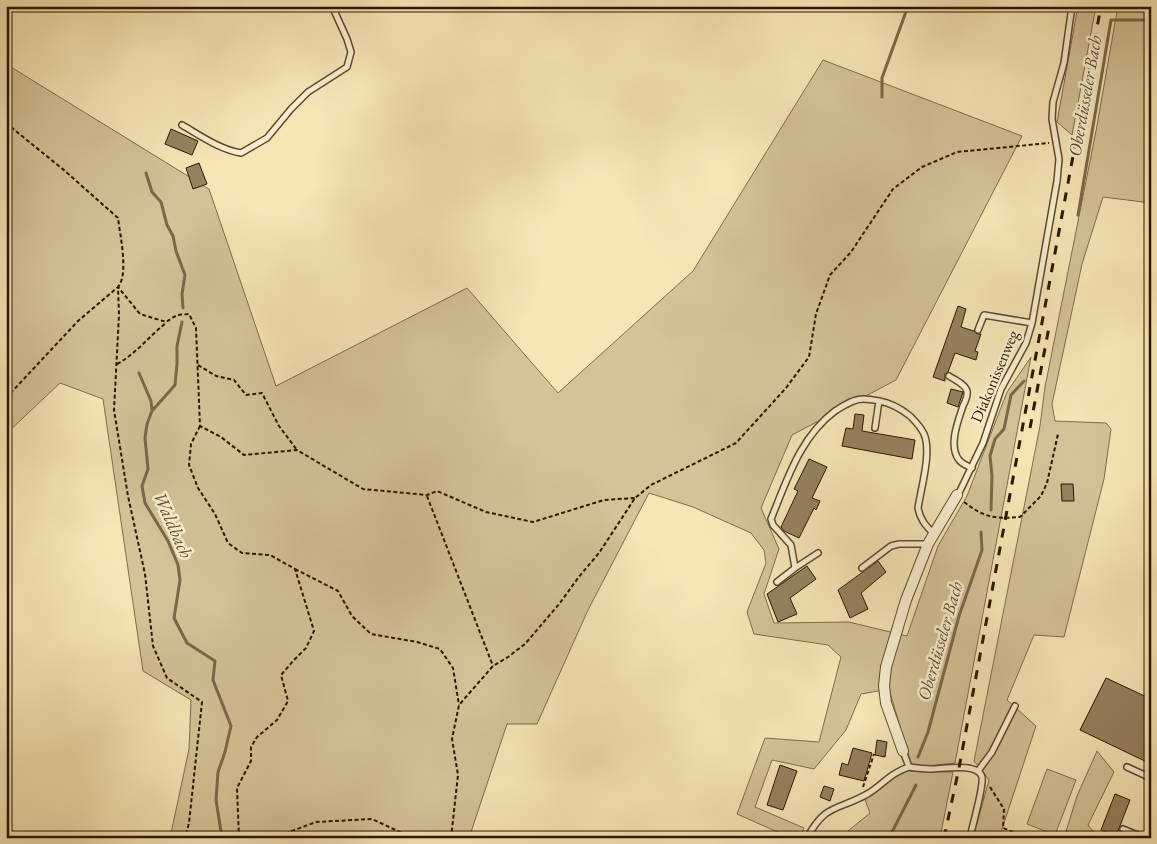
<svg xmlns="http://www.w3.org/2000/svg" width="1157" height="844" font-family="'EB Garamond',serif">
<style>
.green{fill:#d3c397;stroke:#7f6c4c}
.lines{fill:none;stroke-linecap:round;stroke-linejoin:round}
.stream{stroke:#7b6848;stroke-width:3}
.building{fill:#95825f;stroke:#2b1600}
.lane-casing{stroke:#5e4a2e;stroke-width:8}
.street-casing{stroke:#5e4a2e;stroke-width:12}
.path{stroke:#2b1600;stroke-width:2;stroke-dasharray:4 2.5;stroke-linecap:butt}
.lane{stroke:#f9efd0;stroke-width:5}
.street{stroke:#f9efd0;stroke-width:10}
.rail{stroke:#2b1600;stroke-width:3;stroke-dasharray:9 9;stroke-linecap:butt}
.labels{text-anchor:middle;stroke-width:5;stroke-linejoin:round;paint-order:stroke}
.street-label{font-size:16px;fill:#2b1600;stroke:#f9efd0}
.water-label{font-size:18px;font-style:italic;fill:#614d30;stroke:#f9efd0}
</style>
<rect width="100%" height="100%" fill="#f6e6b6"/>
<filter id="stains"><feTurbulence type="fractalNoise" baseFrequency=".004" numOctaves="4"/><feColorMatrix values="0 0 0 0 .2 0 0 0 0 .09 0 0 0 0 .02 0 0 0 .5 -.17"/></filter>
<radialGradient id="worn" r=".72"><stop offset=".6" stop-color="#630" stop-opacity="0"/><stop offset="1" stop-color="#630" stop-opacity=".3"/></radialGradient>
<path class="green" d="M1078 6H1096L1072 135 1057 122Z
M1118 6H1151V203L1103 197 1082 264 1052 404 1055 421 1106 423 1111 429 1104 479 1064 637 1034 635 1007 700 1036 726 999 838H973L989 780 974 761 1040 426 1045 387 1096 131Z
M823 60 1022 136 896 380 792 435 761 508 779 549 764 594 774 623 849 622 907 636 938 546 967 496 1007 392 1031 357 955 763 926 766 911 764 889 689 861 694 846 730 814 769 772 760 755 807 804 828 799 838H791L737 814 765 738 819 742 841 657 828 645 754 634 747 612 766 563 764 550 751 533 693 507 649 493 588 610 537 724H507L469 838H170L189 749 191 700 143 671 103 399 60 383 6 434V64L209 189 276 386 467 288 558 393 693 271Z
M1097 751 1114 772 1088 825 1099 838H1064L1077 796Z
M1047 769 1076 780 1055 835 1027 824Z
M908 771 953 772 940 838H855L848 831 870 813 864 797 893 778Z"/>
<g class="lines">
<path class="stream" d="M882 97V78L908 6
M146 173 152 192 161 202 167 225 173 236 176 251 185 275 182 294 183 308
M1078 215 1111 20H1151
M182 322 177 346V364L175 385 152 411 147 424 145 438 148 469 142 486 145 503 168 541 178 565 180 580 174 618 187 643 215 661 213 680 231 726 225 752 218 772 216 800 222 838
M139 373 151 401 152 410
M991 510 992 476 990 456 995 439 1004 429 1011 395 1024 381
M918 757 928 732 959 616 982 550 981 532
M889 838 916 785"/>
</g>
<path class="building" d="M171 129 198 141 192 155 165 144Z
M199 163 207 184 193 189 186 168Z
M958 306 966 309 961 327 974 331 977 334H981L975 351 978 352 976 360 955 353 948 372 945 374V381L933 377Z
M951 389 963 392 958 407 947 403Z
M855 414 864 415 862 431 915 440 912 459 842 446 846 428 853 429Z
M809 459 827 467 812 498 820 501 816 510 814 508 799 538 784 531 781 527 798 491 794 489Z
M1061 484H1073L1074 501H1062Z
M878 561 886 572 861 593 868 609 850 618 838 590Z
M807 566 816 579 790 598 797 614 778 622 767 594Z
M1106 678 1151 699V764L1080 730Z
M877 740 887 742 885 757 875 755Z
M853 748 872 753 864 781 839 775 842 763 848 765Z
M780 765 797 771 783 810 767 805Z
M824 786 834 789 830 801 820 797Z
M1115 794 1130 800 1116 836 1101 830Z"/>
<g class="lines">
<g class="lane-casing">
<path id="lane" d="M182 125C201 136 219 149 241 153L267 138 291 109 308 92 347 67 351 52 347 39 332 6
M978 330 984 315 1032 323
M949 376C955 380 965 384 967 391 968 396 965 402 963 406 958 421 948 446 959 460 962 464 968 466 972 468
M875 428 879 401C891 403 900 408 910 416 915 421 921 427 924 434 932 452 921 488 918 508 920 519 925 525 933 533
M958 495 983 443 1001 389 1026 343 1032 323 1057 181 1059 159 1052 119 1053 102 1064 63 1072 6
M795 568 791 545 773 525 771 519C787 480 800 437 835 411 843 406 853 399 863 399 868 399 874 400 879 401
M862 568 891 546 899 544H928
M777 582 795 568 818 553
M903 751 909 767C916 768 924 769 932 769 943 769 978 762 982 777 984 787 972 826 970 838
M1127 767 1151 778
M978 771 992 752 1015 706
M1123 829 1145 838
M807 838C826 802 839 811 869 793 883 784 892 772 909 767"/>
</g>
<g class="street-casing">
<path id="street" d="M903 751 886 703 884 686 886 667 906 600 928 544 957 495"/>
</g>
<path class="path" d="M6 123 65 171 118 218C120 235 129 274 118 287L119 315 114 410 128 496 145 574 153 646 167 678 202 702 189 823 185 838
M117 364C136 354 149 336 166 323
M198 365 216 376 234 380 246 395 262 393 279 426 297 450
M6 398 78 321 118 287 140 314 166 322 177 315 189 314 196 328 200 426 221 437 244 455 297 450 363 489 427 495 437 491 486 512 533 522 604 500 635 498
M200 426 191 444 189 465 198 488 215 514 228 543 242 553 270 555 295 569 314 631 306 648 294 660 281 675 288 701 277 720 257 737 251 747V761L237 788 239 838
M427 496 493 666
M964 502C985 518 994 519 1020 517L1041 496 1047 483 1058 434
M295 569 338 591 352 616 371 634 417 642 440 649 453 668 459 705
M863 787 874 754
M990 787 1004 809 1003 828 1028 838
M273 838 316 822 372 819 413 838
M451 838 458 775 452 739 459 705 493 666 508 657 525 644 560 603 578 578 599 553 635 498 651 485 736 443 786 388 809 357 816 314 830 275 851 252 893 189 922 167 957 152 1049 143
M1053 838V832"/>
<use href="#lane" class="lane"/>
<use href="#street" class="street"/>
<path class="rail" d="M1030 428 1049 327
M944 838 959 768 1101 6"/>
</g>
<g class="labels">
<g class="street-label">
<text transform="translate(994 376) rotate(-67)" y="6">Diakonissenweg</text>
</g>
<g class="water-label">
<text transform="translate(1085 96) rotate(-80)" y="6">Oberdüsseler Bach</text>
<text transform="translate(173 525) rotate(66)" y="6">Waldbach</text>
<text transform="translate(940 641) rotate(-74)" y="6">Oberdüsseler Bach</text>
</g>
</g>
<rect width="1157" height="844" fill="none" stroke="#f6e6b6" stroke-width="25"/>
<rect x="8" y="8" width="1142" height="829" fill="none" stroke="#2b1600" stroke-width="2.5"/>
<rect x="12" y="12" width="1132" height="819" fill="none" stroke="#2b1600"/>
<rect width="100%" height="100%" filter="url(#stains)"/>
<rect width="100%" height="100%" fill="url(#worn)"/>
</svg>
